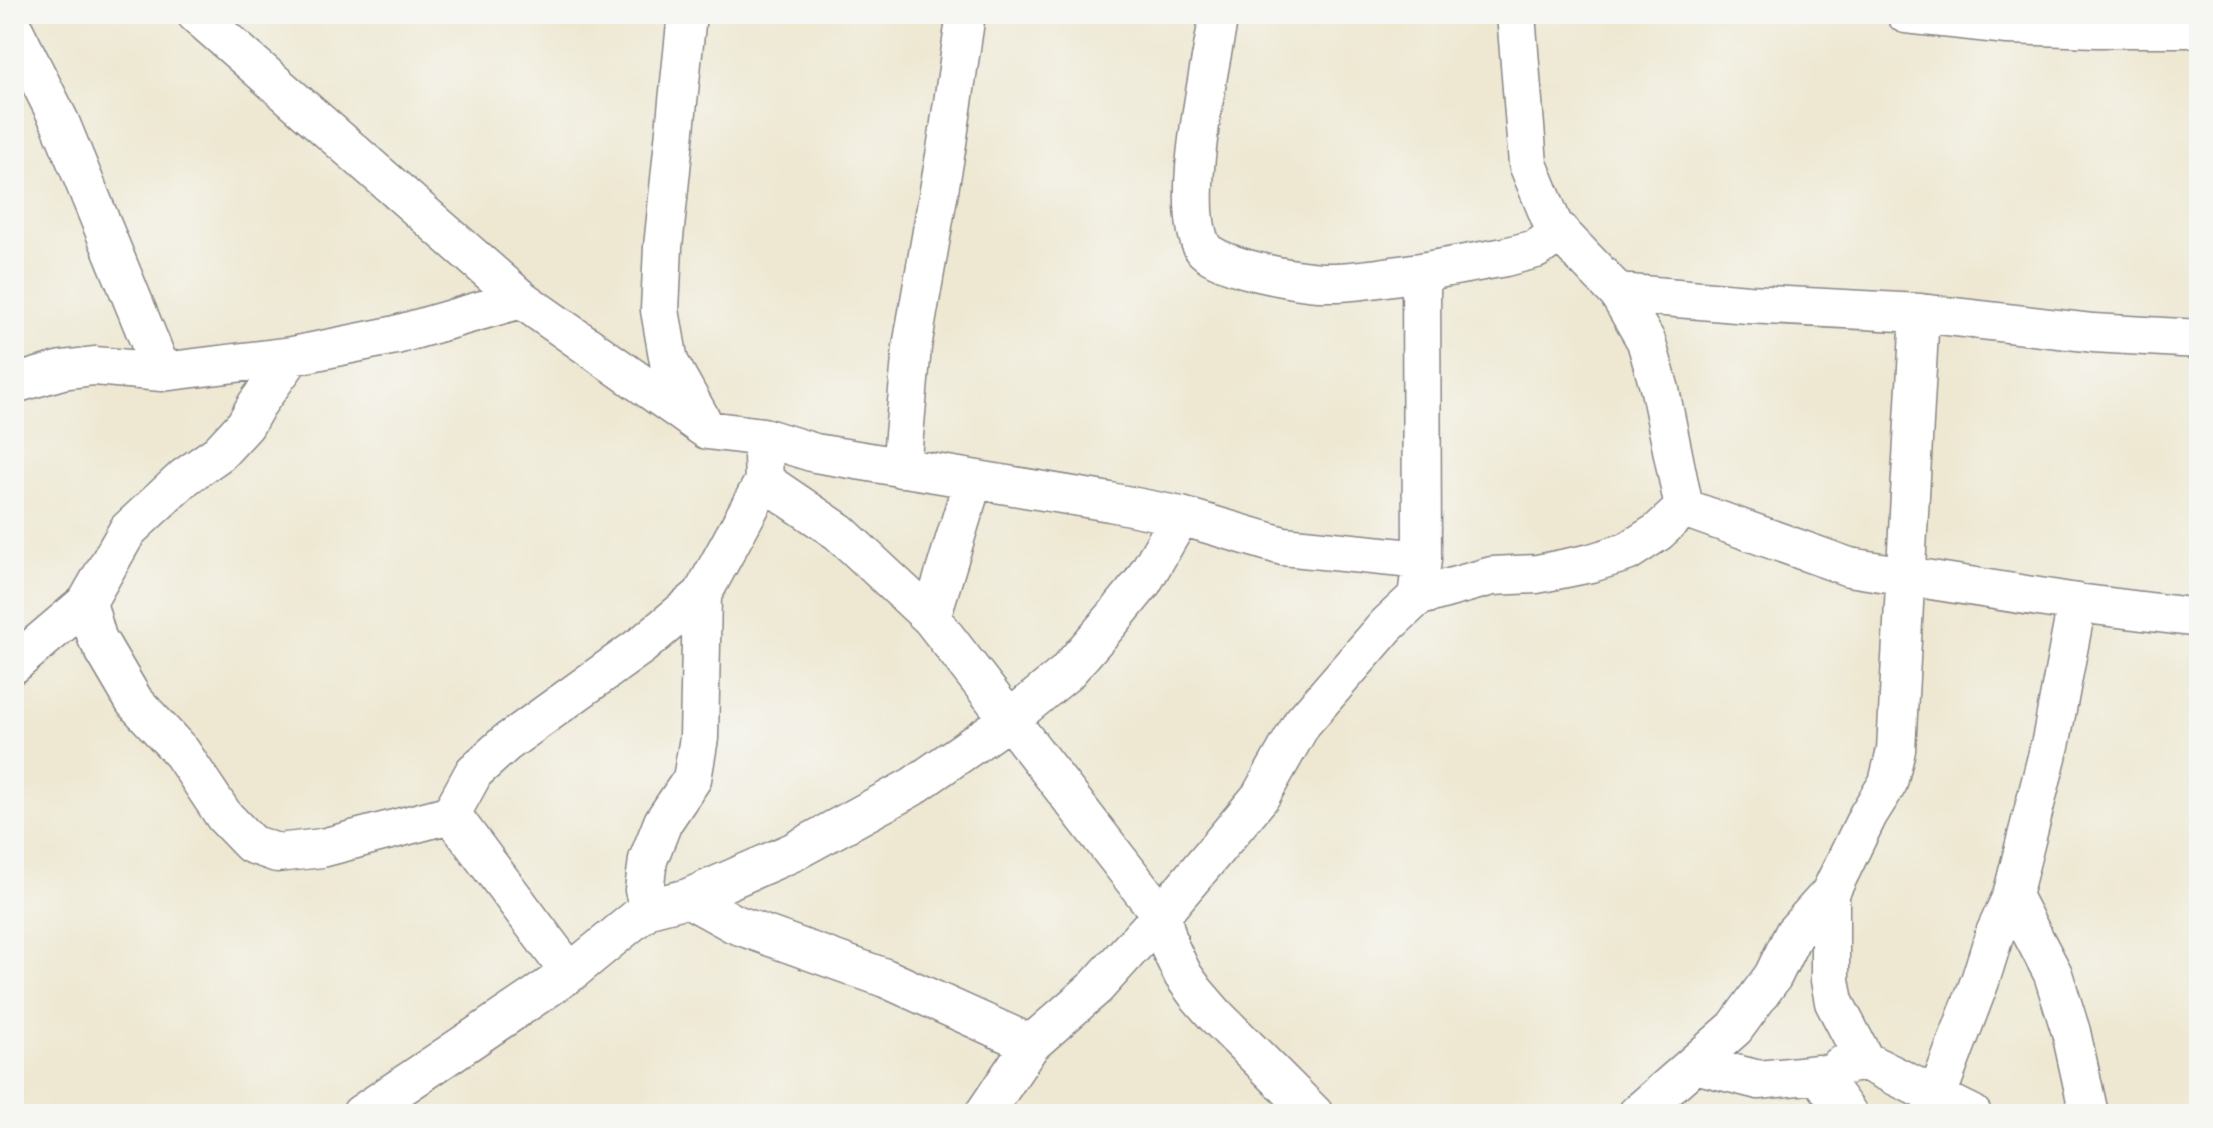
<svg xmlns="http://www.w3.org/2000/svg" width="2213" height="1128" font-family="Delius,sans-serif">
<style>
.lines{fill:none;stroke-linecap:round;stroke-linejoin:round}
.street-casing{stroke:#888586;stroke-width:41}
.street{stroke:#fff;stroke-width:38}
</style>
<rect width="100%" height="100%" fill="#f6f6f2"/>
<filter id="ink" filterUnits="userSpaceOnUse"><feTurbulence type="fractalNoise" baseFrequency=".0125" numOctaves="2"/><feDisplacementMap in="SourceGraphic" scale="16" xChannelSelector="R" yChannelSelector="G"/><feConvolveMatrix kernelMatrix="1 2 1 2 8 2 1 2 1" color-interpolation-filters="sRGB"/></filter>
<filter id="wash" filterUnits="userSpaceOnUse"><feTurbulence type="fractalNoise" baseFrequency=".006" numOctaves="4" result="noise"/><feDisplacementMap in="SourceGraphic" scale="32" xChannelSelector="R" yChannelSelector="G"/><feGaussianBlur stdDeviation="1.8" result="paint"/><feColorMatrix in="noise" values="0 0 0 0 0 0 0 0 0 0 0 0 0 0 0 0 0 1.4 0 .05"/><feComposite in="paint" operator="in"/></filter>
<g filter="url(#wash)">
<rect width="100%" height="100%" fill="#eee8d2"/>
</g>
<g filter="url(#ink)">
<g class="lines">
<g class="street-casing">
<path id="street" d="M196 14 521 299 707 430 763 437 815 453 1110 502 1181 516 1283 546 1422 560 1417 597 1492 576 1537 574 1591 563 1627 552 1658 532 1684 508
M687 14 663 247 660 310 669 362 702 421
M1219 14C1211 65 1178 205 1203 248 1215 267 1301 282 1324 282 1354 283 1390 276 1421 272
M1516 14 1528 164 1553 225 1618 293 1646 341 1660 390 1684 508
M1906 14 2008 25 2097 28H2199
M14 30 60 122 162 372
M1618 293 1748 304 1920 313 2093 333 2199 339
M14 384 62 370 94 366 162 372 292 356 396 335 521 299
M763 456 764 481 839 532 931 618 1161 915 1170 948 1183 975 1196 993 1215 1015 1314 1114
M901 468 912 347 946 150 966 14
M1684 508 1849 567 2077 603 2199 618
M1422 560 1421 272 1505 257 1536 249 1561 232
M87 602 97 638 134 701 182 753 224 816 251 844 277 853 322 848 451 814 474 772 506 743 642 645 702 595 764 481
M2077 603 2051 741 2012 896 2053 974 2071 1032 2089 1114
M931 618 973 480
M14 664 87 602 128 530 185 477 219 453 245 425 257 404 292 356
M451 814 570 973
M1830 893V980L1834 1002 1865 1061
M688 898 735 924 885 978 1031 1044
M649 908 644 890 648 860 663 822 692 779 699 738 702 595
M1695 1064 1759 1080 1818 1074 1848 1114
M1840 1066 1865 1061 1972 1114
M1936 1098 1980 981 1995 933 2012 896
M361 1114 570 973 649 908 688 898 793 852 912 787 1010 719 1066 673 1111 621 1142 583 1181 516
M984 1114 1031 1044 1096 987 1161 915 1260 797 1302 723 1387 625 1417 597
M1637 1114 1735 1028 1773 976 1794 933 1830 893 1868 815 1888 783 1896 750 1920 313"/>
</g>
<use href="#street" class="street"/>
</g>
</g>
<rect width="2213" height="1128" fill="none" stroke="#f6f6f2" stroke-width="48"/>
</svg>
